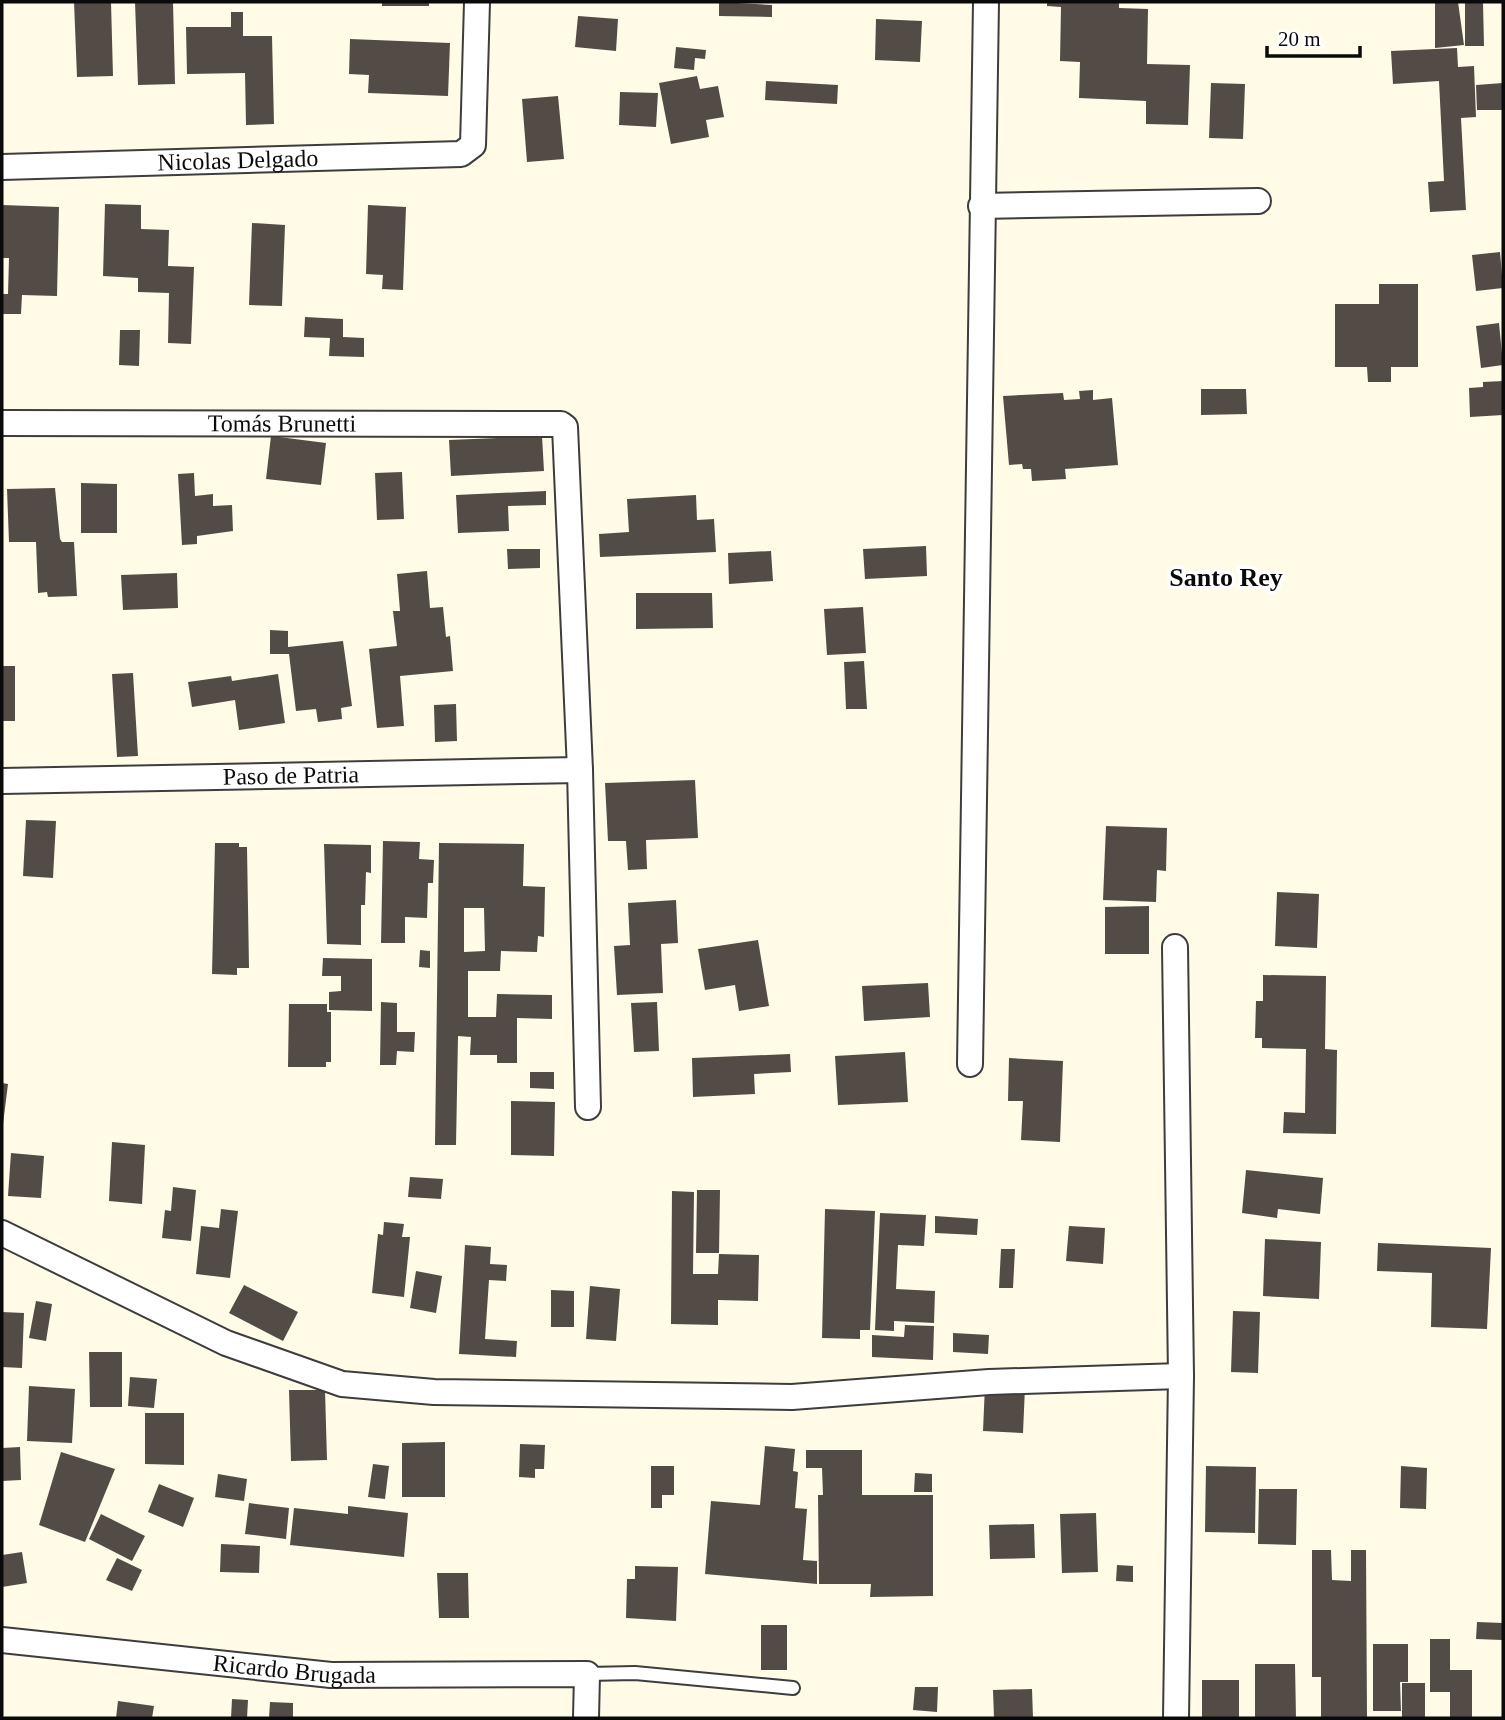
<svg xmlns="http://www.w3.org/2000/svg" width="1505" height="1720" font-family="'Times New Roman',serif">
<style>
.building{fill:#534c46;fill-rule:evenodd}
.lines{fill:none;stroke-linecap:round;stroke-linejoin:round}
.service-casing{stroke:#3d3d3d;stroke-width:16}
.minor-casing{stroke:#3d3d3d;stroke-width:28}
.service{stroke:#fff;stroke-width:12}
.minor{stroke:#fff;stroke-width:24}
.labels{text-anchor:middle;stroke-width:7;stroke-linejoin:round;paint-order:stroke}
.street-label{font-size:24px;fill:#0a0a0a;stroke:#fff}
.neighbourhood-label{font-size:26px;font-weight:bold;fill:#0a0a0a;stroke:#fff}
</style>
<rect width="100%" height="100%" fill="#fffbe7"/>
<path class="building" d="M74 2H111L113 76 77 77Z
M135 2H173L175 84 138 85Z
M382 2H429V6H382Z
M719 2 772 5V17L719 16Z
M1047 2H1119V8L1148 9 1147 64 1190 65 1188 125 1146 124V101L1079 98 1080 62 1060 61 1061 7 1047 6Z
M1435 2H1458L1464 45 1435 48Z
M1465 2H1483L1484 46H1465Z
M231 12H243V36H272L274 124 246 125 245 73 187 74 186 27H231Z
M578 16 618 19 616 51 575 47Z
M876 19 922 21 920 62 875 60Z
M350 39 450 43 448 96 368 93 369 75 349 74Z
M676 47 706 50 705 59 695 58 694 70 674 68Z
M1457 48 1458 67 1474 66 1476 117 1461 118 1466 210 1430 212 1428 182 1444 181 1439 81 1393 84 1391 51Z
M697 76 700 89 718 86 724 117 706 120 709 137 671 144 659 83Z
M766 81 838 85 837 104 765 100Z
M1211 83 1245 84 1243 139 1209 138Z
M1503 83V110H1477L1476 85Z
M620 92 658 93 656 127 619 125Z
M558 96 564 159 527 162 522 99Z
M105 204 141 205V229L169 230 168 266 194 267 191 344 168 343 169 293 138 292V278L103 276Z
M2 205 59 207 57 296 22 295 21 314H2V294H8L9 258H2Z
M368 205 406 207 403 290 382 289 383 275 366 274Z
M252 223 285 225 282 306 249 305Z
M1500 252 1503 288 1476 291 1472 255Z
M1379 284H1418V367H1391V382H1368L1367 367H1335V304H1379Z
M305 317 343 319V337L364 338V357L329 356 330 338 304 337Z
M1499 323 1503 365 1481 368 1476 326Z
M120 330H140L139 366 119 365Z
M1503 381V415L1470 417 1469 388 1483 387V382Z
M1201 389H1246L1247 414 1201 415Z
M1093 390V400L1112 398 1118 465 1065 469 1066 479 1032 481 1031 469H1023L1022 464 1009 465 1003 396 1063 393 1064 400 1080 399 1079 391Z
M271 436 326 443 321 485 266 479Z
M542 436 544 471 451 476 449 440Z
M402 472 404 519 377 520 375 473Z
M194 473 195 496 213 494V506L232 505 233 531 197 536V544L182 545 178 474Z
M81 483 117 484V533H81Z
M55 488 60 539 62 542H74L77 596 48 597 47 592 38 593 36 542H9L7 489Z
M546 491V505L508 506 509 531 458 533 456 495Z
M696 495 697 520 714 519 716 552 600 557 599 534 629 532 627 499Z
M926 546 927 576 865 579 863 549Z
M507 549H540V568L508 569Z
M771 551 773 581 729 584 728 553Z
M427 571 430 608 443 607 446 637 450 636 453 671 400 676 404 726 377 728 369 649 397 646 393 611H400L397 574Z
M177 573 178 608 123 610 121 575Z
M636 593H712L713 628 636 629Z
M863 607 866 653 827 655 824 609Z
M270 630 288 631V647L343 641 352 706 341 708 342 719 318 722 316 709 296 711 289 654H270Z
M864 661 867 709H846L844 662Z
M2 666H15V721H2Z
M133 673 138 756 117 757 112 674Z
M278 674 285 723 239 730 235 700 192 707 188 682 231 676 232 681Z
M456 704 457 741 435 742 434 705Z
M695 780 698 838 646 840 647 869 628 870 626 841H608L605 783Z
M26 820 56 821 53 878 23 876Z
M1106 826 1167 828 1166 871 1157 870 1156 902 1103 900Z
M383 841 420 842 419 859 434 860 433 883H428L427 918 405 917V943H381Z
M215 843H239V847H247L249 968H237V975L212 974Z
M439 843 524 844 523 886 545 887 544 937 538 936 537 952 501 951 500 971H468V1017H496L497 994 552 995V1019L517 1018V1063H497V1055H470L471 1037 458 1036 456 1145H435ZM464 908H484L485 951 464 952Z
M324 844 371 845V873L366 872 365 905H361V945L327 944Z
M1277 892 1319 894 1317 948 1275 946Z
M676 900 678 943 661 944 663 993 617 995 614 946 630 945 628 903Z
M1149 906V954H1105V907Z
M758 940 769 1006 739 1011 735 985 705 990 698 949Z
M420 950 430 951V968L419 967Z
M323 958 372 959V1011L329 1010V992L341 991V976H322Z
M1263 975 1326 976 1325 1049 1337 1050 1336 1134 1283 1133 1284 1112 1305 1113 1306 1049 1262 1048V1038H1255L1256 1001H1263Z
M928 983 930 1017 864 1021 862 986Z
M381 1002 397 1003V1032H415L414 1052 397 1051 396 1065H380Z
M657 1002 659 1051 634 1052 631 1003Z
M289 1004H327V1012H331V1062H326V1067H288Z
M905 1052 908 1102 838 1105 835 1056Z
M790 1054 791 1072 754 1074 755 1094 693 1097 692 1058Z
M1009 1058 1063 1061 1060 1142 1021 1140 1023 1101H1008Z
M530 1072H554V1089L530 1088Z
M2 1083 8 1084 3 1124 2 1123Z
M511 1101 555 1102 554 1156 511 1155Z
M112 1142 145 1145 142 1204 109 1201Z
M11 1153 44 1156 41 1198 8 1196Z
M1246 1170 1323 1178 1320 1214 1278 1209 1277 1218 1242 1213Z
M410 1177 443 1179 441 1199 408 1197Z
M173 1187 196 1190 191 1241 162 1238 165 1210 171 1211Z
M697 1190H720L719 1253H696Z
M672 1191 694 1192 693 1274H718L719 1254 759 1255 758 1301 718 1300V1325L671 1324Z
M221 1209 238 1211 230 1278 196 1274 201 1226 219 1228Z
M825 1209 875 1211 870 1330H860V1339L822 1338Z
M880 1213 926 1215 924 1246 898 1245 896 1289 935 1291 934 1323 894 1321V1331L875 1330Z
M935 1216 978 1219 977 1235 935 1233Z
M384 1222 404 1224 402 1237H410L404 1297 372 1293 378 1234 383 1235Z
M1069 1226 1105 1228 1103 1264 1066 1261Z
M1265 1239 1321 1242 1319 1299 1263 1296Z
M1378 1243 1491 1248 1487 1329 1431 1327 1432 1273 1377 1271Z
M465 1245 491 1247 490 1264 507 1265 506 1281 489 1280 485 1339 517 1341 516 1357 459 1354Z
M1001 1249H1015L1013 1288H999Z
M416 1271 442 1276 436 1313 410 1308Z
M244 1285 298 1312 283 1341 229 1313Z
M590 1286 620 1289 616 1341 586 1339Z
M551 1290 574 1291V1327H551Z
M36 1301 52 1304 46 1341 29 1338Z
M1233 1311 1260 1312 1258 1373 1231 1372Z
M2 1312 24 1313 22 1368 2 1367Z
M905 1325 934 1326 933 1360 872 1357V1335L904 1337Z
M953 1333 989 1335 988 1354 953 1352Z
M89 1352H122V1407H90Z
M130 1377 157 1379 154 1408 128 1406Z
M985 1385 1025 1387 1023 1433 983 1431Z
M29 1386 75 1389 72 1443 27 1441Z
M289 1390H325L327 1460 291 1461Z
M145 1413H184V1465L145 1464Z
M445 1442V1497H402V1443Z
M520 1444 545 1445 544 1469H535V1478L519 1477Z
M765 1446 795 1449 793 1471 798 1472 795 1508 807 1509 803 1560 817 1561V1584L705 1574 711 1501 760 1505Z
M20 1447 21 1480 2 1481V1448Z
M806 1450H862V1495H933V1596L870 1597 871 1584H819L818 1495H823L822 1468H806Z
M61 1452 115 1469 85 1542 39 1525Z
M373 1464 389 1466 385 1499 368 1497Z
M651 1466H674V1495H662V1508H651Z
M1206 1466 1256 1467 1255 1533 1205 1532Z
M1401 1466 1427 1468 1426 1509 1400 1508Z
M915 1473 932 1474V1492H914Z
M218 1474 247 1479 244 1501 215 1497Z
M159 1484 194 1498 183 1527 148 1512Z
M1259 1489H1297L1296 1545 1258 1544Z
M249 1503 289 1508 286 1539 245 1534Z
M348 1506 408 1513 404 1557 290 1545 294 1508 348 1514Z
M1096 1513 1098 1572 1062 1573 1060 1514Z
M101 1514 145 1536 132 1561 89 1539Z
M1034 1524 1035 1558 990 1559 989 1525Z
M221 1544 260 1546 259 1573 220 1572Z
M1312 1550H1331L1332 1580 1351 1581V1550H1366L1367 1718H1321V1677H1312Z
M22 1552 27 1583 2 1587V1555Z
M117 1558 142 1570 132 1591 106 1580Z
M1117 1565 1133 1566V1582L1116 1581Z
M635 1566 678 1567 676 1621 626 1618 627 1579H635Z
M437 1573H468L469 1618H439Z
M1477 1622 1503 1623 1502 1640 1476 1639Z
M761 1625H787V1670H761Z
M1430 1639H1450V1670H1472V1718H1450V1692H1430Z
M1373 1644H1408V1682H1400L1401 1711H1373Z
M1255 1664H1295L1296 1718H1255Z
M1202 1680H1239V1718H1202Z
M1402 1683H1425V1718H1402Z
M915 1687H938L937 1712 913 1710Z
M1032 1689 1033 1718H994L993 1690Z
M232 1699 248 1700 247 1718H231Z
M118 1701 154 1706 152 1718H116Z
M270 1702 293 1703V1718H269Z"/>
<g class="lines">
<g class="service-casing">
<path id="service" d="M587 1674 635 1673 793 1688"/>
</g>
<g class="minor-casing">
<g id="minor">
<path id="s1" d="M2 167 461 154 473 145 477 2"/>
<path d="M981 206 1258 201"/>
<path id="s2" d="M2 423 561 424 565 427 580 770 588 1107"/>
<path id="s3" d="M2 781 580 770"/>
<path d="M1175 947 1181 1376 1176 1718"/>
<path d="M970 1064 986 2"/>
<path d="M2 1233 226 1343 342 1384 434 1392 792 1397 989 1382 1181 1376"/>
<path id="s4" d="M2 1640 331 1675 587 1674 586 1718"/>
</g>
</g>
<use href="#service" class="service"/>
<use href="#minor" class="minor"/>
</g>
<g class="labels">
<g class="street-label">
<text dy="8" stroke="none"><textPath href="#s1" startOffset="236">Nicolas Delgado</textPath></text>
<text dy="8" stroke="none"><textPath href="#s2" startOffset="280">Tomás Brunetti</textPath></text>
<text dy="8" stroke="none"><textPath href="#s3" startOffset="289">Paso de Patria</textPath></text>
<text dy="8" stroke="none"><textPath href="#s4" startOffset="294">Ricardo Brugada</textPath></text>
</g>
<g class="neighbourhood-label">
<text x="1226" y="586">Santo Rey</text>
</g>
</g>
<rect width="1505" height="1720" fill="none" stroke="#0a0a0a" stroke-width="7"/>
<path d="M1267 46v10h93v-10" fill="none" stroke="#0a0a0a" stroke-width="3.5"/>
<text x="1278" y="46" font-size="21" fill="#0a0a0a" stroke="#ffffff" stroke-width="5" paint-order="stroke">20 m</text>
</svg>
